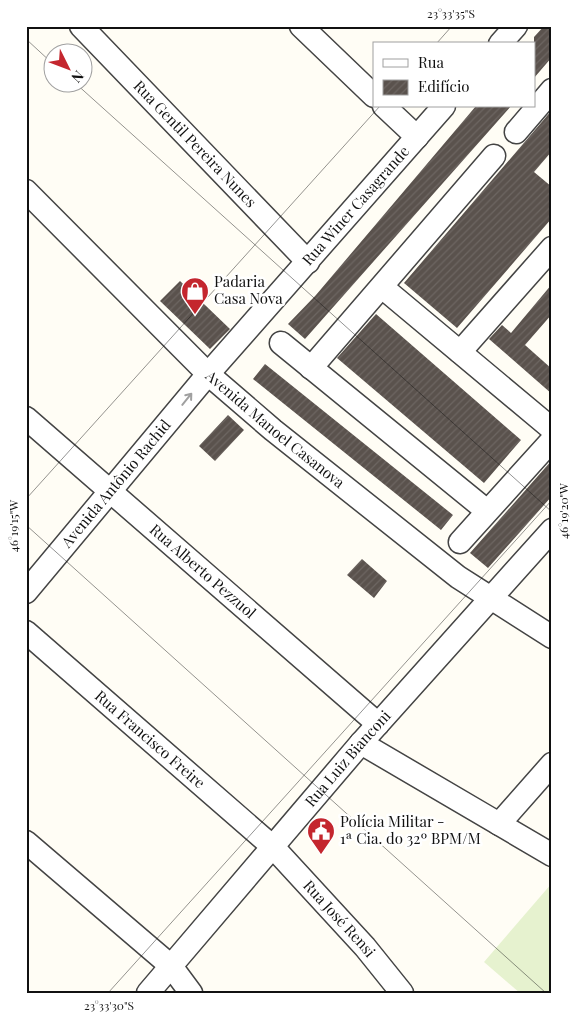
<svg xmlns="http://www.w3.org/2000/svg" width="578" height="1019" font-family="'Playfair Display',serif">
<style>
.pitch{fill:#e6f2cf}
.building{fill:url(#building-hatch)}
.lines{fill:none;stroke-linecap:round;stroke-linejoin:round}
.minor-casing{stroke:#444;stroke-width:25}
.minor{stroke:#fff;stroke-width:22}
.oneway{stroke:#a0a0a0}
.ticks{fill:none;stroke:#111;stroke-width:1;stroke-opacity:0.45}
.labels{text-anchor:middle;stroke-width:5;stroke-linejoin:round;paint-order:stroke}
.street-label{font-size:15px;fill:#111;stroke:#fff}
.poi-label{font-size:15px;fill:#111;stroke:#fff;text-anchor:start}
.neatline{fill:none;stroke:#111;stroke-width:2}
.ticks-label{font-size:12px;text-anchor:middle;fill:#111}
</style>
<defs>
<pattern id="building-hatch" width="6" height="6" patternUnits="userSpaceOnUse" patternTransform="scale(1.25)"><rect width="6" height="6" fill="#5a524d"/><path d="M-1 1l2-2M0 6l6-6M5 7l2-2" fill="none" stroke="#6d6662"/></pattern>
</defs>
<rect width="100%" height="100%" fill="#fffdf5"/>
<path class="pitch" d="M552 883V993H520L484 962Z"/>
<path class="building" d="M544 26H552V57L534 78V37Z
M476 106H511L305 339 288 324 316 295Z
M552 110V151L534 172 552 187V218L457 328 404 283Z
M180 281 230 329 210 349 160 301Z
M552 284V314L525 345 552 369V394L489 339 502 325 511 333Z
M376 314 521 440 484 483 337 358Z
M265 364 453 515 441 530 253 379Z
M228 415 244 430 215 461 199 446Z
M552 460V496L488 568 470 553Z
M362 559 387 581 374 598 347 575Z"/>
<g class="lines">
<g class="minor-casing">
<g id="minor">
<path id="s1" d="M81 26 308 262"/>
<path d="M301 26 374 96"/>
<path d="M500 44 516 26"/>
<path d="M384 106 417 137"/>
<path d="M516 132 552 90"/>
<path id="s2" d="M26 191 208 374 273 430 458 577 552 637"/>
<path d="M382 287 552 429"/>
<path d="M281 343 487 511"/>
<path d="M460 352 552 248"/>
<path d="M311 368 494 156"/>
<path id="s3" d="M26 418 378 724"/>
<path d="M460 542 552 440"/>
<path id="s4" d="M26 592 208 374 444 106"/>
<path id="s5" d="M26 632 273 847 365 947 402 993"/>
<path d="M361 743 552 855"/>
<path d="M499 824 552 764"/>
<path d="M26 842 171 966 191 993"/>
<path id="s6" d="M148 993 361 743 552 530"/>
</g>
</g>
<use href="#minor" class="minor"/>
</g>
<defs><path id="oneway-shaft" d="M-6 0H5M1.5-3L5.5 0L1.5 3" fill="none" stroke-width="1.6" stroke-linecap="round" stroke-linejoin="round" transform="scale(1.25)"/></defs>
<use class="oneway" href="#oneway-shaft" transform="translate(187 399) rotate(-51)"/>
<path class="ticks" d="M551 26 552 27M26 39 52 63M436 44 452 26M74 82 552 512M26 499 380 106M26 525 546 993M108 993 552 500"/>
<defs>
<g id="shop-pin" transform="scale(1.4375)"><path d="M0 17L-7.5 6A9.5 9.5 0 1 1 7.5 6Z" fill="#c4262e" stroke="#fff"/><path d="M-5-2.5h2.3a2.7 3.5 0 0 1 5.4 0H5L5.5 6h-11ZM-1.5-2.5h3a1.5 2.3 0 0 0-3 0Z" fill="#fff"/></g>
<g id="civic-pin" transform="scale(1.4375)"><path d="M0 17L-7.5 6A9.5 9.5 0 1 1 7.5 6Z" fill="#c4262e" stroke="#fff"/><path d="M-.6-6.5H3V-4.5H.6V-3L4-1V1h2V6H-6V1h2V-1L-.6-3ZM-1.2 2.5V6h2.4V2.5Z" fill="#fff"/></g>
</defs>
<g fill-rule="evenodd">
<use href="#shop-pin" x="195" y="291"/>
<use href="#civic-pin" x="321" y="831"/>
</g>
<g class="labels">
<g class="street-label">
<text dy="5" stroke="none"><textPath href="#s1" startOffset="164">Rua Gentil Pereira Nunes</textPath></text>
<text dy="5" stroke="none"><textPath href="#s4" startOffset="508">Rua Winer Casagrande</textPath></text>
<text dy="5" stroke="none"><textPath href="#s2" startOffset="345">Avenida Manoel Casanova</textPath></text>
<text dy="5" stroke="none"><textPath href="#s4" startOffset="141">Avenida Antônio Rachid</textPath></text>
<text dy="5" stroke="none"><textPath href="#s3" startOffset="234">Rua Alberto Pezzuol</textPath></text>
<text dy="5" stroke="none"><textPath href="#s5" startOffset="164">Rua Francisco Freire</textPath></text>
<text dy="5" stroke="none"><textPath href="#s6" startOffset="308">Rua Luiz Bianconi</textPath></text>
<text dy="5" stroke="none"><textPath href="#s5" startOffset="425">Rua José Rensi</textPath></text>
</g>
<g class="poi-label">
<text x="214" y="287">Padaria<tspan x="214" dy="17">Casa Nova</tspan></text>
<text x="340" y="827">Polícia Militar -<tspan x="340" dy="17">1ª Cia. do 32º BPM/M</tspan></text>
</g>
</g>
<rect width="578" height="1019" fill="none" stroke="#ffffff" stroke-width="55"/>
<rect x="373" y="42" width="162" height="65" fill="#ffffff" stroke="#a0a0a0"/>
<rect x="383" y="59" width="25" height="8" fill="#ffffff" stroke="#a0a0a0"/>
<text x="418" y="68" font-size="15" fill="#111111">Rua</text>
<rect x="383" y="80" width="25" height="15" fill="url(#building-hatch)" stroke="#a0a0a0"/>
<text x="418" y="92" font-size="15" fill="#111111">Edifício</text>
<g transform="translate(68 68) rotate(132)"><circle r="24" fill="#ffffff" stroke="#a0a0a0"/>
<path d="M0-4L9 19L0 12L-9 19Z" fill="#c4262e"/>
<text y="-8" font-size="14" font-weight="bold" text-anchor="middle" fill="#111111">N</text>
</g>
<rect x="28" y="28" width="522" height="964" class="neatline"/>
<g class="ticks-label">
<text x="451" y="18">23°33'35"S</text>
<text transform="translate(564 511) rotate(-90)" y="4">46°19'20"W</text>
<text transform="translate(14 526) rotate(-90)" y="4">46°19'15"W</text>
<text x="109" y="1010">23°33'30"S</text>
</g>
</svg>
